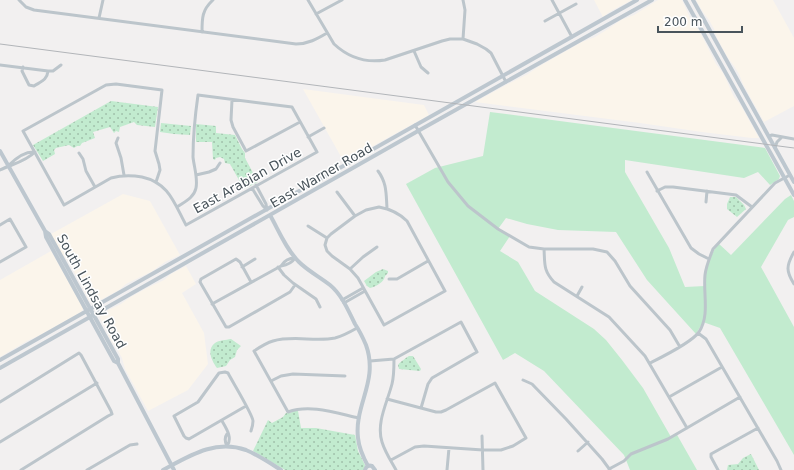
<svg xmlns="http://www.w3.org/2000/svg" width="794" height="470" font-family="'DejaVu Sans',sans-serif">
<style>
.commercial{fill:#fbf5eb}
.grass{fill:#c2ebcf}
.park{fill:url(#park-dots)}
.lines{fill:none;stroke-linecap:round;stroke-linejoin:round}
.street{stroke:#bcc5cb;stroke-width:3}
.secondary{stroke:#bdc7cf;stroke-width:4}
.rail{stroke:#b2b5b9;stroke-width:1}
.labels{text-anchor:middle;stroke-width:3;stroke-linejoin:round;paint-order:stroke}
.street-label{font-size:13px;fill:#49545b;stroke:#fff}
</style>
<defs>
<pattern id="park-dots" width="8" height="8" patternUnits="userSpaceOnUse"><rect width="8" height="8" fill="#c2ebcf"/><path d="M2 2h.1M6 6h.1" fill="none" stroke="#a0c1ab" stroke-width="1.8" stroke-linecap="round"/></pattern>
</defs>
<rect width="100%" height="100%" fill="#f2f0f0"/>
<path class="commercial" d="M594 0H632L611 11 603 17Z
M658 0H682L690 18 696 26 703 38 716 64 723 73 734 97 740 104 759 138H752L702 132 640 123 475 102 508 84 528 74 538 67 582 42 595 37 608 29 621 20 634 15Z
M696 0H773L794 38V106L764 122 743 84 739 74 734 66 728 58 717 38 714 29 709 20 703 12Z
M303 89 424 105 429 115 344 162Z
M123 194 150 201 180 255 165 262 151 272 138 278 126 284 119 290 93 304 89 301 82 286 68 261 62 254 51 234Z
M51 251 82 306 83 309 81 312 38 336 27 341 0 357V280Z
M186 266 196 284 182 293 204 333 208 364 188 390 148 411 125 369 122 358 116 347 110 339 106 329 100 318V315L102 313 121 304 129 298 147 288 164 280 171 274Z"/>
<path class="grass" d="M490 112 765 148 780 176 779 179 770 185 758 172 744 178 625 160V172L669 248 685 287 705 286C705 268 709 259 718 243L731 255 785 199 791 195 794 201V217L788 220 761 267 794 327V455L720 328 703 322 696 334 647 280 616 232 558 230 527 224 506 218 498 229 510 236 500 251 518 262 535 291 594 329 606 340 622 360 643 388 671 437 676 433 697 470H630L624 455 544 371 515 353 503 360 406 184 435 168 483 156Z"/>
<path class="park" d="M111 101 158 107 155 127 137 125 134 122 120 127 119 132 116 131 114 133 110 127 93 132 95 138 82 143 80 146H77L74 148 69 145 56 148 54 150 55 154 43 161 33 145Z
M161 123 191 126 190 135 174 134 160 132Z
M196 124 216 126V133L235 135 242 149 245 153V158L258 182 244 189 230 164 225 163 224 159 220 157 216 158 215 160 213 159 212 142H196Z
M730 197H736L744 205 746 209 737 217 727 209V204Z
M383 269 388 271V273L385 276C384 282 377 286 370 288L367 286 364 281 376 272Z
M231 339 241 346 237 350 235 357 230 360 226 366 217 368C212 361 206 350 215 343 219 340 226 340 231 339Z
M409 356H413L421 369 420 371 399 369 398 365C400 362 406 358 409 356Z
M294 411H298L301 428H316L355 435 358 451 365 465 364 470H285L253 451 268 420 272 423 283 417 286 413H290Z
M751 454 759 470H727L728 465 738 464 743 458Z"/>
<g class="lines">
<path class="street" d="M19 0 26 7 34 10 296 44C308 44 317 39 327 33
M308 0 334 44C349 58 366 63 385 60L442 41 450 39H463L477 44 486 49 491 53 506 82
M552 0 572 37
M316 14 342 0
M99 18 103 0
M545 21 576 4
M202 32C202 18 202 10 213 0
M463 39 465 10 463 0
M414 51 421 67 428 73
M0 65 48 71H53L61 65
M23 67 22 71 29 85 34 86C42 81 47 80 48 71
M232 100 231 120 233 127 246 151 300 122
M415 125 448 182 468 206 498 229 529 247 544 249H593L607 252 615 261 630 286 670 330 680 347
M769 136 772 135 794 139
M308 137 324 128
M118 138 116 143 121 158 124 175
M775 148 777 142 782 137
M79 153 83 159 86 171 95 187
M9 165C16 158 25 151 35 152
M0 170C12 164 25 162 35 152
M378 171C387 183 386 194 387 208
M647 172 691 248 699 254 709 259
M196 175 209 172 216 169 220 163
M156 182 160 170 159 164 155 151 162 90 116 84 106 85 23 131 64 205 111 178C122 175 131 175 142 177 169 183 174 203 186 225L317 152 292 107 198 95C195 116 193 136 193 157 194 167 198 178 196 188 194 198 184 202 177 207
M252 188 263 206 267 210 266 204 256 185
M657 191 665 187H673L736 195 752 207
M337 192 355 216
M706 202 707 191
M379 207C390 209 399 213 407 221L445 291 384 325 358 278 350 269 332 256 327 251 325 245 327 238 331 234 355 216 366 210Z
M0 225 10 219 26 247 0 262
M308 226 327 238
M544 249C545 264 543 270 554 282L609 317 645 356 687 428
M794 252C786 266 786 271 794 284
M281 266C284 261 289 258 295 258
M242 267 255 259
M278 267 284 275 293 283 316 299 320 307
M350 269 363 257 377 247
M389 279H397L428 261
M251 282 240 262 236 259 201 279 200 282 226 327H229L290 292 295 285
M577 296 582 287
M342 300 363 288
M344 303 365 291
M212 304 281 266C287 265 292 263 295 258
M357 328C350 332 343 336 335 338 315 342 293 335 273 341 266 343 260 347 254 351L288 412C310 404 336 413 359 418
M698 333 706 339 777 461 781 470
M394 359C394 368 394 376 392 384 387 403 376 423 382 442 385 452 391 461 396 470
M370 361 394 359 461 322 477 352 432 378 428 384 421 408
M650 363C662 357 691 343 699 332 710 315 703 294 705 275 706 266 710 257 713 249L775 183 790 175
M523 380 532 384 566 419 602 459 610 470
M271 381 281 376 293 374 345 376
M669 397 722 367
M387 399 436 412H441L446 410 495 383 526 438 513 446 501 450H483L424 446 415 447 391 460
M0 402 79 353 81 355 111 411 112 414 108 416 21 470
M246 406 189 439 186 438 184 436 174 416 198 402 219 373 225 372 228 373C232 381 253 415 253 421 253 424 252 428 251 431
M222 421C226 428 233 438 227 446
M482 436 483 470
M0 442 97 383
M227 446C225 442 224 438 227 434
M578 451 588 442
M609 469 624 461 631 454 668 439 740 397
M87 470 130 445 137 444
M447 470 449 448
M718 470 711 457V454L758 428"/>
<path class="secondary" d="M685 0 794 195
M693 0 794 182
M0 151 45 231 46 237 114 361 118 363
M270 215C279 231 286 249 299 262 308 271 320 277 330 285 342 295 348 310 355 324 359 330 363 338 366 345 379 381 354 405 358 438 359 448 363 457 368 466
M45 231 49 234 118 359V363L174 470
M0 360 637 0
M0 368 418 131 652 0
M163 470C189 456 215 439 246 450 258 455 270 463 281 470
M365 470C366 466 369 465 372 466L375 470"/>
<path class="rail" d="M0 44 794 148"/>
</g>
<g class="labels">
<g class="street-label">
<text transform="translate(321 175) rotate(-30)" y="5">East Warner Road</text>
<text transform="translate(247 180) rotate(-29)" y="5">East Arabian Drive</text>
<text transform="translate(92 291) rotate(61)" y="5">South Lindsay Road</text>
</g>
</g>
<path d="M658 26v6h84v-6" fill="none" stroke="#49545b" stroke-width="2"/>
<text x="664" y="26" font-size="12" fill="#49545b" stroke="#ffffff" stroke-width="3" paint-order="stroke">200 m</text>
</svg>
